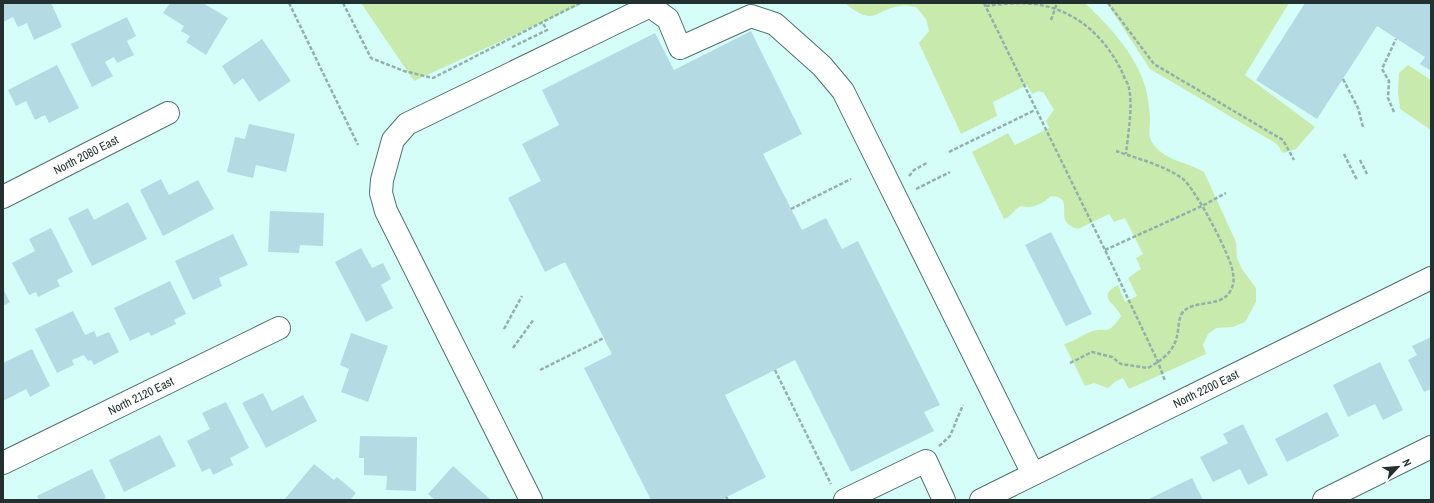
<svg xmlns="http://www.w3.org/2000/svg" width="1434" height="503" font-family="'Archivo Narrow',sans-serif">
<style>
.green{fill:#c8ebad}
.building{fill:#b4dae3}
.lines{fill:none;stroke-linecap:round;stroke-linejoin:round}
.minor-casing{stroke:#4e726e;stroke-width:24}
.path{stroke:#92b0ac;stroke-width:2.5;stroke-dasharray:4 2;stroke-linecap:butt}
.minor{stroke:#fff;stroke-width:22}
.labels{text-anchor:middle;stroke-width:3;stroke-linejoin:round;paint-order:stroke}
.street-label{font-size:12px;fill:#22312f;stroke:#fff}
</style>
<rect width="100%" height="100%" fill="#d6fef8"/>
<path class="green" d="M361 3H584L414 81Z
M845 3H1085C1110 27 1136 54 1146 89 1148 97 1149 107 1150 116 1151 127 1146 135 1154 145 1166 161 1187 162 1204 172L1236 242 1237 258 1242 269 1256 288V302L1245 322 1233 327 1216 328 1208 334 1203 345 1206 354 1129 389 1123 378 1115 382 1108 388 1094 383 1085 386 1064 344C1075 341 1080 336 1090 332 1108 325 1105 339 1121 316 1116 303 1095 297 1118 285L1125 302 1137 296 1128 278 1141 269 1136 258 1143 254 1125 218 1114 222 1109 214 1078 229C1058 222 1067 215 1063 200L1058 197 1051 196C1042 204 1034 209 1021 206 1014 209 1012 216 1004 219L972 152 1008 133 1015 145 1049 128 1046 121 1054 110 1044 93 1039 91 1032 94 1027 85 993 102 997 116 961 134 919 43 929 31 926 19 916 7C911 6 905 5 900 6 873 10 875 28 845 3Z
M1107 3H1289L1245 75 1315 127 1296 149 1283 153 1277 144 1150 69Z
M1408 65 1431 80V130L1400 109 1398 93 1399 73Z"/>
<path class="building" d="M3 3H51L62 27 34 40 27 23 18 27 13 17 3 22Z
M170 3H203L228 18 206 55 186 42 190 36 181 31 184 26 163 13Z
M1305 3H1431V71L1420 64 1425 57 1377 26 1317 119 1256 80Z
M127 17 136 36 127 41 134 55 117 63 114 57 105 62 113 76 92 87 71 44Z
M751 31 802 134 763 154 802 230 826 218 842 249 858 241 940 405 924 412 934 431 851 472 795 360 725 395 766 477 721 500H651L584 368 612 354 565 262 545 272 508 198 541 181 522 144 559 125 542 90 655 33 674 70Z
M262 39 291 81 259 102 243 78 234 85 222 66Z
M57 65 79 108 49 123 45 115 35 120 26 101 16 106 8 90Z
M249 124 295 134 286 172 256 165 253 178 227 172 235 137 245 139Z
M161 179 169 195 198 180 214 209 163 236 140 190Z
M128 202 147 239 92 266 68 218 88 208 94 220Z
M270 211 324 213 323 246 300 245 299 253 268 252Z
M51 228 73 272 57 280 60 286 38 297 36 292 29 295 12 263 35 251 29 239Z
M1051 232 1092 314 1066 326 1025 245Z
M233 234 248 265 219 278 222 286 193 300 175 261Z
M361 248 372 268 383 263 391 279 381 285 393 308 366 322 335 262Z
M170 281 186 314 174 320 176 324 151 336 149 332 130 341 114 308Z
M3 289 10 302 3 306Z
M73 311 85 335 94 331 97 337 109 332 119 352 94 365 91 360 88 361 84 355 72 360 74 365 57 373 35 329Z
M351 333 388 346 368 402 341 392 349 369 340 365Z
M1431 337V389L1424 392 1408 360 1417 355 1412 346Z
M32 349 50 386 30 397 26 389 3 401V363Z
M1380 362 1403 410 1383 420 1375 404 1348 417 1333 385Z
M263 393 272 411 303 395 317 421 266 448 242 403Z
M226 402 249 448 230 458 233 465 213 475 210 468 202 472 187 441 210 429 202 413Z
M1327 412 1339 436 1287 462 1275 439Z
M1243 424 1268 475 1248 485 1240 469 1213 482 1200 457 1228 443 1223 434Z
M160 435 176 466 124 492 109 460Z
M360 436 417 437 416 491 386 490 387 476 364 475V458H359Z
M314 464 334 480 337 477 356 493 350 500H284Z
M453 466 491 500H435L428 494Z
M92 469 106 498 101 500H39L37 496Z
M1192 478 1203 500H1147Z"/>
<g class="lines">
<g class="minor-casing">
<path id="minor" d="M3 197 168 113
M3 463 279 328
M531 500 386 211 381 193 382 180 393 140 407 124 650 6 668 19 680 48 751 16 775 24 822 66 843 91 1033 474
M845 500 926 461 944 500
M981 500 1431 278
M1324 500 1431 447"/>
</g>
<path class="path" d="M289 3 358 145
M343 3 371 58 404 71 433 78 580 3
M984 3 1105 250 1158 362 1165 381
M1108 3 1154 64 1283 140 1294 160
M986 6C1001 4 1018 2 1034 4 1075 9 1106 37 1123 74 1124 78 1128 83 1129 88 1133 107 1128 134 1126 154
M1051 20 1057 3
M512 47 547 30 542 22
M1343 79 1358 108 1363 127
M1394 112 1388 98 1389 81 1382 69 1396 39
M949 152 1035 110
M1344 154 1357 180
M1360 160 1367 174
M909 176 914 170 927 163
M916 189 950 172
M791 209 851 179
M1105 250 1202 206 1226 193
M504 329 522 296
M513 348 534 319
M1070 363 1092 352 1112 357 1121 364 1148 368C1165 358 1176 350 1178 330 1179 324 1179 316 1183 312 1195 299 1218 308 1229 293 1234 286 1234 280 1233 273 1231 256 1196 190 1183 179 1164 165 1138 159 1116 151
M540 370 604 338
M775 370 831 484
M939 446 950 436 963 405
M726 497 728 500"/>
<use href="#minor" class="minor"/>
</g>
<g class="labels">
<g class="street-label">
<text transform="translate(86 155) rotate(-27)" y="4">North 2080 East</text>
<text transform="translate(1206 389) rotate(-26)" y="4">North 2200 East</text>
<text transform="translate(141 396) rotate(-26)" y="4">North 2120 East</text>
</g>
</g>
<rect width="1434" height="503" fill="none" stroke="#22312f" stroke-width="8"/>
<g transform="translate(1398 467) rotate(64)" stroke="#ffffff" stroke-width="3" paint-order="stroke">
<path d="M0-3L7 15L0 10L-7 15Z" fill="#22312f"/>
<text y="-6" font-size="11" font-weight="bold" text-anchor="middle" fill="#22312f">N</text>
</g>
</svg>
